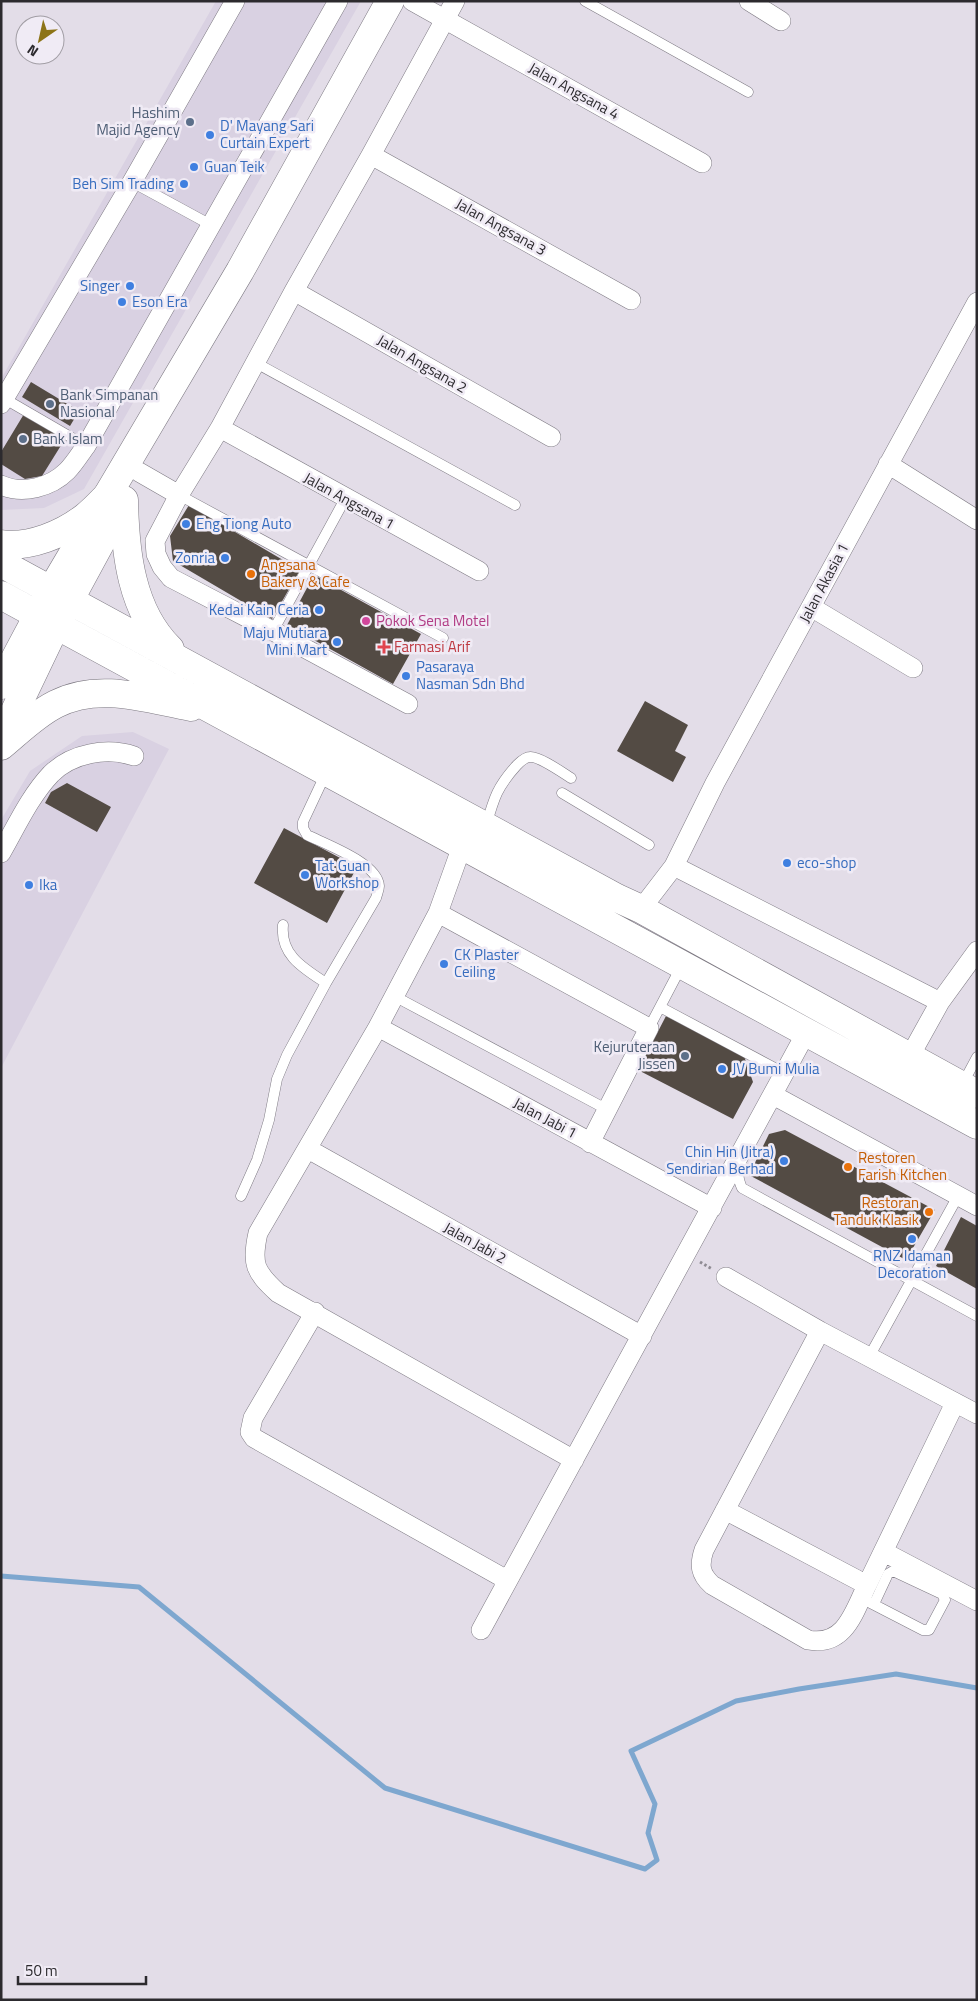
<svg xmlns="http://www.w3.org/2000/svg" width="978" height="2001" font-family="'Titillium Web',sans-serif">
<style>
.built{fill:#d9d1e2}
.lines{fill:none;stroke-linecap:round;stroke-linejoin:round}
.stream{stroke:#7ea7cf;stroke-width:5}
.building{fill:#534b44}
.service-casing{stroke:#7e7a83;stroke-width:11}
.minor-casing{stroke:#7e7a83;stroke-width:20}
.secondary-casing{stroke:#7e7a83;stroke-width:29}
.trunk-casing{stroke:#7e7a83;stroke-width:29}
.path{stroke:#8f8b93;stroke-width:3;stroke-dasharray:2.5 2.5;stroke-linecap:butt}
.service{stroke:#fff;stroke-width:10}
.minor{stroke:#fff;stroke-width:19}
.secondary{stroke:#fff;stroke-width:28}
.trunk{stroke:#fff;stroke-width:28}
.service-dot{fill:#5c6f8a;stroke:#f0ebf5;stroke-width:2}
.shop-dot{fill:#3f7fe0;stroke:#f0ebf5;stroke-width:2}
.food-dot{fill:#e8710a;stroke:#f0ebf5;stroke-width:2}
.hotel-dot{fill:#d1479c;stroke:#f0ebf5;stroke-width:2}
.health-dot{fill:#e0444e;stroke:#f0ebf5;stroke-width:2}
.labels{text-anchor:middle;stroke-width:5;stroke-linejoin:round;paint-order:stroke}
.street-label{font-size:15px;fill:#2c2a2e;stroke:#f0ebf5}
.service-label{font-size:15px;fill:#4e5e75;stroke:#f0ebf5;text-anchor:end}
.shop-label{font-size:15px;fill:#366cbe;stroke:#f0ebf5;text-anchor:start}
.food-label{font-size:15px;fill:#c56008;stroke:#f0ebf5;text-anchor:start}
.hotel-label{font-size:15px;fill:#b23c85;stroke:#f0ebf5;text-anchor:start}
.health-label{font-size:15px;fill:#be3a42;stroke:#f0ebf5;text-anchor:start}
</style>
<rect width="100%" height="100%" fill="#e3dde8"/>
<path class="built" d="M216 1H361L84 489 44 508 1 510V379Z
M133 732 169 749 1 1068V820L30 771 82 736Z"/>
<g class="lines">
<path class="stream" d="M1 1576 139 1587 385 1788 645 1869 657 1860 648 1833 655 1804 631 1751 736 1701 799 1689 896 1674 977 1688"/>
</g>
<path class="building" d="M31 382 79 411 70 426 22 397Z
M24 414 65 439 42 476 25 479 1 464V452Z
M189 505 300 570 272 619 173 561 170 536Z
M314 575 421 634 393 684 287 625Z
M645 701 688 725 675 751 686 757 673 782 617 751Z
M67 783 111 807 97 832 45 803 51 792Z
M284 828 357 867 327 923 254 883Z
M666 1016 744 1056 753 1082 733 1119 638 1070Z
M785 1130 935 1210 906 1260 749 1175 769 1134Z
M961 1217 977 1226V1289L936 1266Z"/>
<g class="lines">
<g class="service-casing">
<path id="service" d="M585 1 748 92
M132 182 211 225
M256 363 515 505
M5 399 86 446
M179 495 443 638
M273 631 345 499
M562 793 649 845
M486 826C494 798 497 787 517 765 520 762 525 757 530 757 539 756 563 773 571 778
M283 925C280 955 303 968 326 983
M394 996 608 1110
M660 1007 784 1073
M649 1028 681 967
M962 1085 977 1057
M742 1165C737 1174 738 1179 742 1188L977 1316
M241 1196 257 1160 269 1120 277 1079 287 1055 326 983 376 898C377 894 379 890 379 886 378 863 325 844 307 835L303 828V822L326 773
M869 1357 958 1196
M861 1598 923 1630H929L945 1600 942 1594 893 1571 888 1574 874 1604"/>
</g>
<g class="minor-casing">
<path id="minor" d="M412 1 702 163
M749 1 781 21
M371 155 631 300
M294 291 551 437
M1 404 132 182 235 1
M220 428 479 571
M888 464 977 520
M139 472 179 495
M1 485C23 495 51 487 67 471 74 464 80 454 86 446L338 1
M811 607 913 668
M408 704 273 631 171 578 162 567 156 554 155 541 179 495 220 428 294 291 371 155 455 1
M462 846 438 913 378 1027 258 1233C251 1264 255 1272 278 1293L574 1460
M1 853C16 827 30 796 51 774 72 753 107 747 134 756
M674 866 940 1002 910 1056
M641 909 674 866 715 783 977 302
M438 913 649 1028 590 1143
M940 1002 977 951
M378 1027 712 1208
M773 1095 977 1206
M308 1149 642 1336
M726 1277 820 1331 977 1414
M315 1312 253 1418 250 1432 254 1438 507 1580
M820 1331 704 1550C699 1565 700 1574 712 1585L808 1640C845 1647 854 1612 867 1585
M725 1510 867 1585 955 1403
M884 1552 977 1601
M481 1630 806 1033"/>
</g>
<g class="secondary-casing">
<path id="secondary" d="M1 685 52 589 240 271 390 1
M1 740 56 625 108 529"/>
</g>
<g class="trunk-casing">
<path id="trunk" d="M124 500C125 552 131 611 170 649
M1 544C30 548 63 534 85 517 94 510 102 501 110 493
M1 563 617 898 641 909 977 1094
M1 595 977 1125
M1 746C18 732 36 714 56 704 99 682 147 699 191 707"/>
</g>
<path class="path" d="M700 1262 712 1269"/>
<use href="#service" class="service"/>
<use href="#minor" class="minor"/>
<use href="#secondary" class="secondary"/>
<use href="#trunk" class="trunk"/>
</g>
<g class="service-dot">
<circle cx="190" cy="122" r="5"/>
<circle cx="50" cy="404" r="5"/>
<circle cx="23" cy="439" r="5"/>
<circle cx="685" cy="1056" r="5"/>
</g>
<g class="shop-dot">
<circle cx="210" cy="135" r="5"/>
<circle cx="194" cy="167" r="5"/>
<circle cx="184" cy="184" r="5"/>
<circle cx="130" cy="286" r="5"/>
<circle cx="122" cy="302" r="5"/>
<circle cx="186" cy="524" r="5"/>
<circle cx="225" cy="558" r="5"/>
<circle cx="319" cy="610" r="5"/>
<circle cx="337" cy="642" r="5"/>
<circle cx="406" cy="676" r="5"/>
<circle cx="787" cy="863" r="5"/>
<circle cx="305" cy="875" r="5"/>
<circle cx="29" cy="885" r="5"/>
<circle cx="444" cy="964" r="5"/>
<circle cx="722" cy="1069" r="5"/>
<circle cx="784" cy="1161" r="5"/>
<circle cx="912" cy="1239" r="5"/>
</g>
<g class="food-dot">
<circle cx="251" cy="574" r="5"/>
<circle cx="848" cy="1167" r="5"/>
<circle cx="929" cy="1212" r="5"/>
</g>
<circle class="hotel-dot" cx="366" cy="621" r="5"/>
<path class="health-dot" d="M381.5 639.5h5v5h5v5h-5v5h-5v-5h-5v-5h5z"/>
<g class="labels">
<g class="street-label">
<text transform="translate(574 91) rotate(29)" y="5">Jalan Angsana 4</text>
<text transform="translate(501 227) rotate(29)" y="5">Jalan Angsana 3</text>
<text transform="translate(422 364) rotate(30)" y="5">Jalan Angsana 2</text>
<text transform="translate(349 501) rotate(29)" y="5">Jalan Angsana 1</text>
<text transform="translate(824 583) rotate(-62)" y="5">Jalan Akasia 1</text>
<text transform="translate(545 1118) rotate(28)" y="5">Jalan Jabi 1</text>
<text transform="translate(475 1243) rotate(29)" y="5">Jalan Jabi 2</text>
</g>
<g class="service-label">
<text x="180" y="118">Hashim<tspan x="180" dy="17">Majid Agency</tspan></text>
<text x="60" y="400" text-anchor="start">Bank Simpanan<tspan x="60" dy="17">Nasional</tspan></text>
<text x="33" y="444" text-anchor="start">Bank Islam</text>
<text x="675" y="1052">Kejuruteraan<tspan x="675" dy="17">Jissen</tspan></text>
</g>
<g class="shop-label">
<text x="220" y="131">D' Mayang Sari<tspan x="220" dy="17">Curtain Expert</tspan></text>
<text x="204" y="172">Guan Teik</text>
<text x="174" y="189" text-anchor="end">Beh Sim Trading</text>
<text x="120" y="291" text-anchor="end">Singer</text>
<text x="132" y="307">Eson Era</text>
<text x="196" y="529">Eng Tiong Auto</text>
<text x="215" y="563" text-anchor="end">Zonria</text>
<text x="309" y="615" text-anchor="end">Kedai Kain Ceria</text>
<text x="327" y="638" text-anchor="end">Maju Mutiara<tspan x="327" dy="17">Mini Mart</tspan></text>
<text x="416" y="672">Pasaraya<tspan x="416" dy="17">Nasman Sdn Bhd</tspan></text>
<text x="797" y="868">eco-shop</text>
<text x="315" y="871">Tat Guan<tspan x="315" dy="17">Workshop</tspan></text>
<text x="39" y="890">Ika</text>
<text x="454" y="960">CK Plaster<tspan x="454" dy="17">Ceiling</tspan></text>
<text x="732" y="1074">JV Bumi Mulia</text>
<text x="774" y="1157" text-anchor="end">Chin Hin (Jitra)<tspan x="774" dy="17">Sendirian Berhad</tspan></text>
<text x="912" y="1261" text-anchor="middle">RNZ Idaman<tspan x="912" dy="17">Decoration</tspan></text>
</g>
<g class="food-label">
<text x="261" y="570">Angsana<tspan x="261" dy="17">Bakery &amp; Cafe</tspan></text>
<text x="858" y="1163">Restoren<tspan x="858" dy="17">Farish Kitchen</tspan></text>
<text x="919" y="1208" text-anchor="end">Restoran<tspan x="919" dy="17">Tanduk Klasik</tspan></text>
</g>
<g class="hotel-label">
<text x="376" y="626">Pokok Sena Motel</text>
</g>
<g class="health-label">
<text x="394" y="652">Farmasi Arif</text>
</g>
</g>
<rect width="978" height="2001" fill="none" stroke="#2c2a2e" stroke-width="5"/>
<g transform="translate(40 40) rotate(214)"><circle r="24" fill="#f0ebf5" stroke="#a29ea5"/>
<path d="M0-4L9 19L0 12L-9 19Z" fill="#8d7417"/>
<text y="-8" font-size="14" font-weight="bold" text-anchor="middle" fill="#2c2a2e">N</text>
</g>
<path d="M18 1976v8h128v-8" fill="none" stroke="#2c2a2e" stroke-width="2.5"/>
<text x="25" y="1976" font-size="15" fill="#2c2a2e" stroke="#f0ebf5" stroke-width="4" paint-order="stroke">50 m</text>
</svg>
